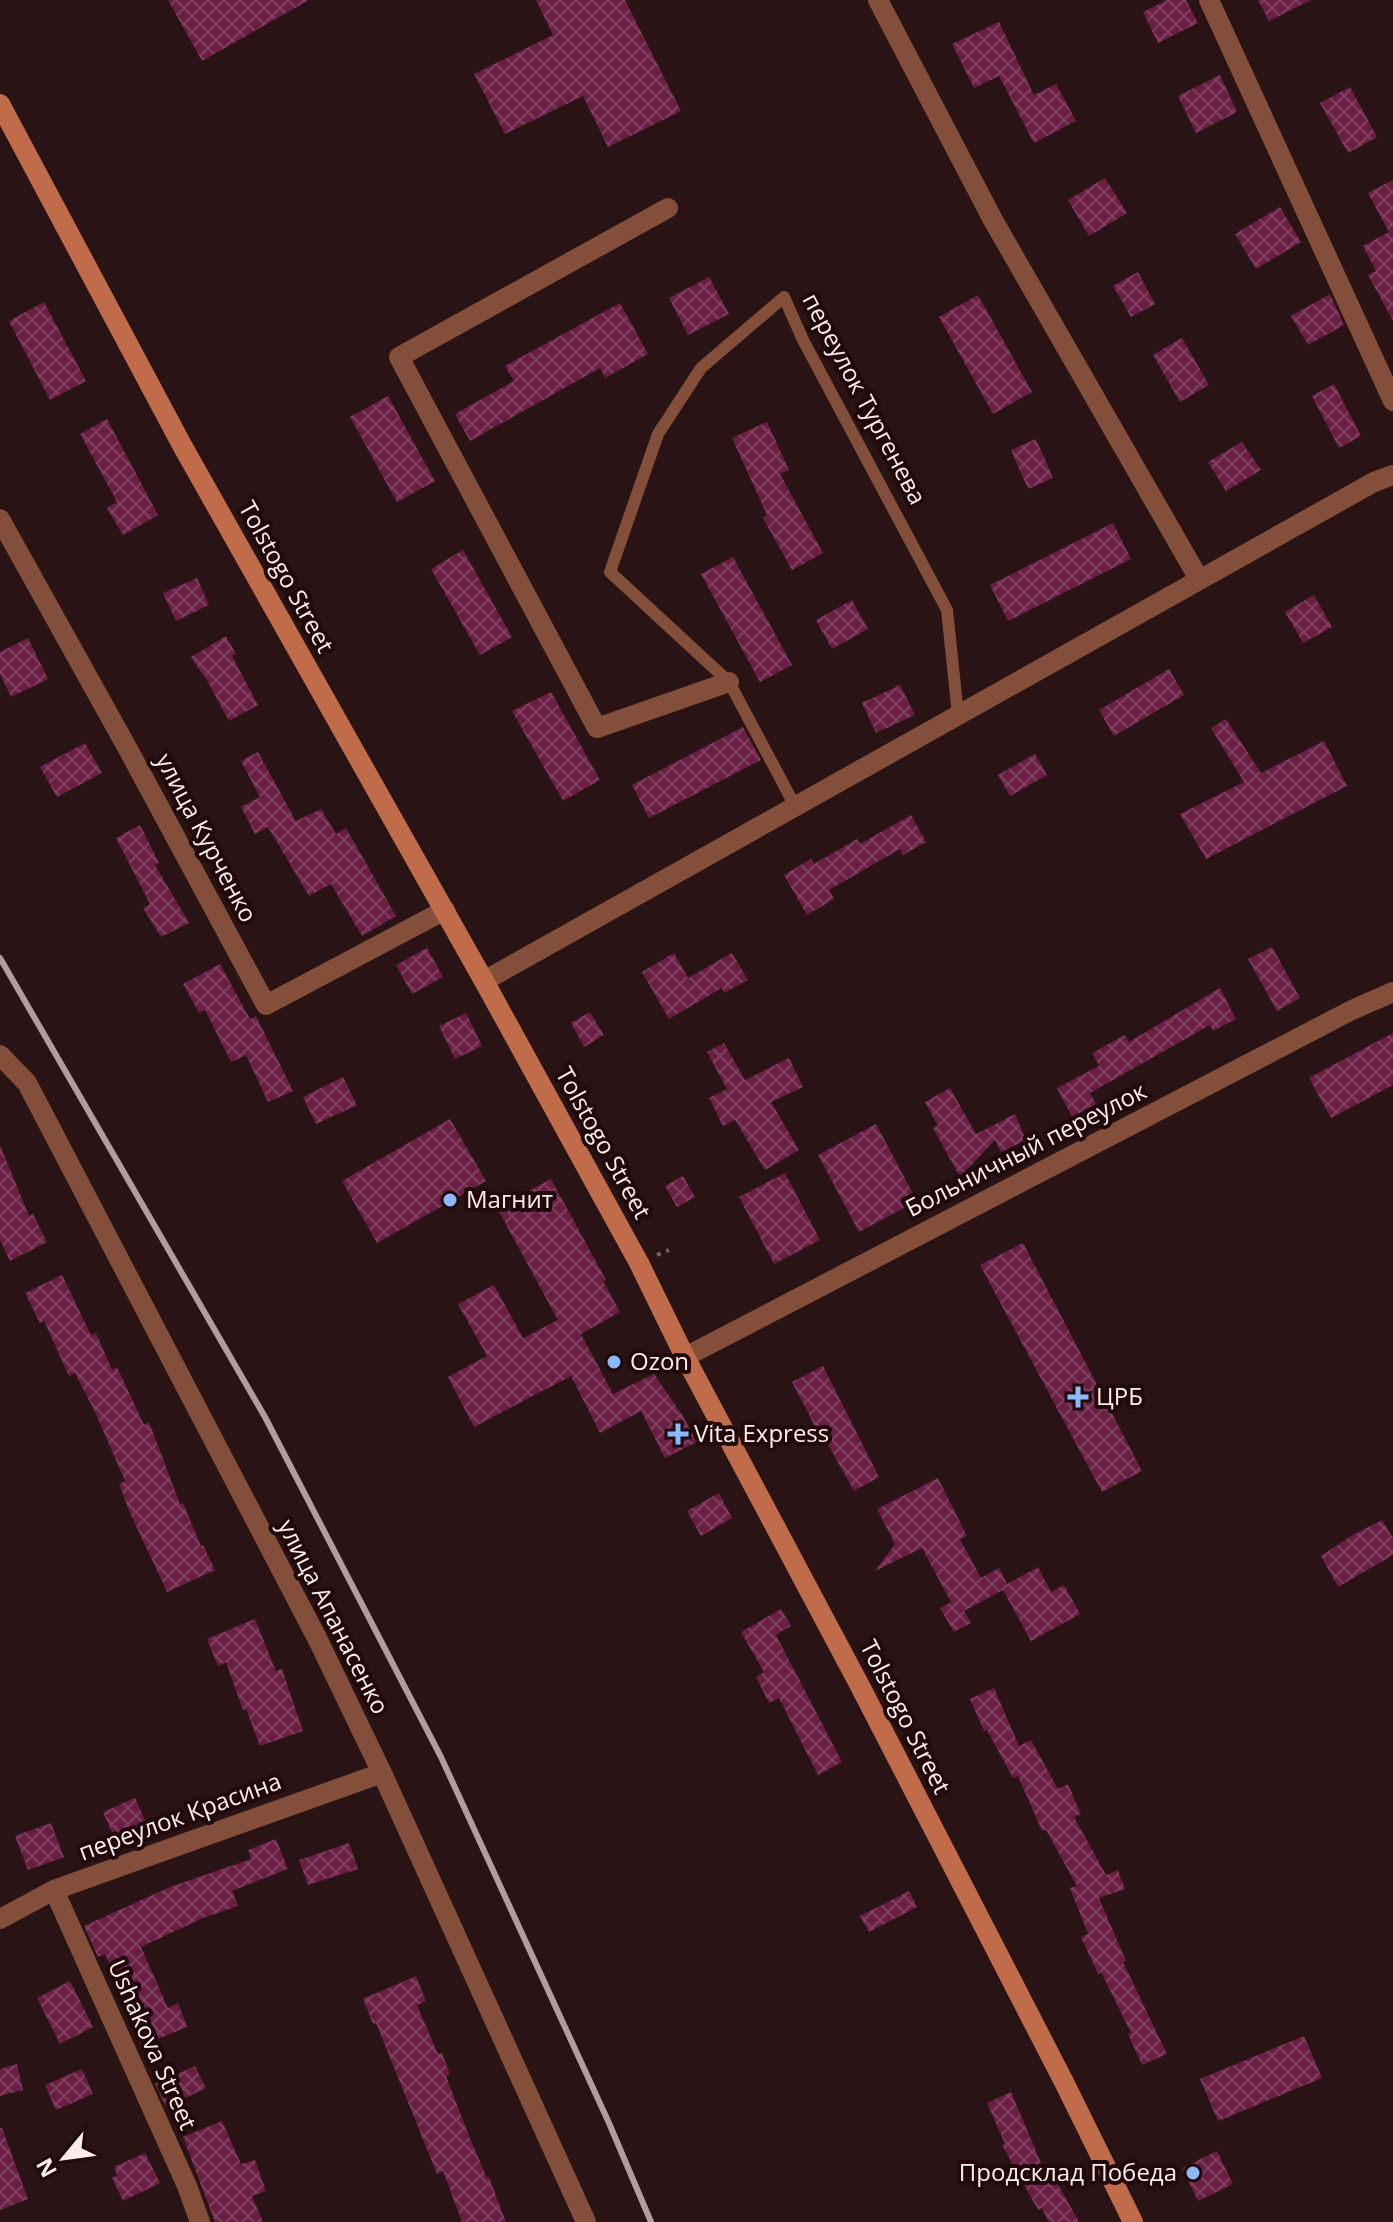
<svg xmlns="http://www.w3.org/2000/svg" width="1393" height="2222" font-family="'Open Sans',sans-serif">
<style>
.building{fill:url(#building-cross-hatch)}
.lines{fill:none;stroke-linecap:round;stroke-linejoin:round}
.path{stroke:#776262;stroke-width:4;stroke-dasharray:4 6;stroke-linecap:butt}
.lane{stroke:#844f3a;stroke-width:12}
.street{stroke:#844f3a;stroke-width:20}
.secondary{stroke:#c06b49;stroke-width:20}
.rail{stroke:#b09d9d;stroke-width:6}
.poi-dot{fill:#8bb9fc;stroke:#200a0b;stroke-width:3}
.labels{text-anchor:middle;stroke-width:8;stroke-linejoin:round;paint-order:stroke}
.street-label{font-size:24px;fill:#fdecec;stroke:#200a0b}
.poi-label{font-size:24px;fill:#fdecec;stroke:#200a0b;text-anchor:start}
</style>
<defs>
<pattern id="building-cross-hatch" width="8" height="8" patternUnits="userSpaceOnUse" patternTransform="scale(2)"><rect width="8" height="8" fill="#6a1e43"/><path d="M0 0l8 8M0 8l8-8" fill="none" stroke="#803f5e"/></pattern>
</defs>
<rect width="100%" height="100%" fill="#2a1314"/>
<path class="building" d="M168 0H309L202 61Z
M536 0H625L681 111 608 147 583 96 505 134 474 74 553 35Z
M1167 0H1186L1198 23 1158 43 1143 12Z
M1258 0H1311L1269 21Z
M999 22 1034 95 1056 84 1076 121 1034 143 999 76 974 88 952 44Z
M1220 75 1237 112 1196 133 1178 96Z
M1350 87 1377 137 1348 153 1320 103Z
M1105 178 1127 213 1089 236 1068 200Z
M1393 180V321L1368 275 1376 271 1363 246 1389 232 1368 193Z
M1280 207 1301 242 1256 269 1235 234Z
M1138 272 1155 304 1131 317 1113 286Z
M709 277 729 314 688 335 669 298Z
M1330 294 1344 325 1308 345 1291 316Z
M978 295 1032 392 993 414 939 317Z
M44 302 86 381 50 400 9 321Z
M620 303 648 354 605 378 600 368 470 441 455 414 514 381 505 366Z
M1182 338 1209 385 1180 402 1153 355Z
M1334 384 1361 436 1339 448 1312 396Z
M388 396 435 481 397 502 350 417Z
M107 419 158 515 123 535 107 508 117 502 80 434Z
M767 422 789 470 780 474 823 553 792 570 763 518 767 515 732 438Z
M1036 439 1053 478 1028 489 1011 450Z
M1242 442 1261 470 1226 491 1208 462Z
M1113 523 1131 559 1008 621 990 585Z
M463 550 512 637 480 655 431 569Z
M733 557 792 665 760 682 701 574Z
M197 578 209 605 176 621 163 593Z
M1314 595 1332 627 1303 643 1285 612Z
M852 600 868 629 832 649 816 620Z
M226 636 236 654 232 656 258 705 229 721 203 673 202 674 191 657Z
M28 638 48 679 11 697 0 674V652Z
M1169 669 1184 695 1114 736 1099 710Z
M900 685 915 715 876 733 862 703Z
M551 692 600 780 563 801 512 711Z
M1226 719 1261 773 1324 741 1347 786 1206 859 1180 814 1244 782 1211 728Z
M743 727 761 760 649 818 632 785Z
M85 743 102 773 57 797 40 767Z
M258 752 296 821 321 809 336 834 346 828 396 916 362 936 331 884 309 896 268 827 255 834 241 807 260 797 241 761Z
M1035 754 1047 775 1010 796 998 775Z
M911 815 926 842 903 855 900 849 829 890 834 899 807 915 784 875 811 859 814 864 857 839 860 844Z
M140 825 159 863 155 865 189 923 161 937 143 908 150 904 116 838Z
M1272 947 1300 998 1277 1011 1248 959Z
M427 948 443 977 412 994 396 965Z
M674 953 688 978 732 953 748 980 724 993 722 988 669 1019 642 972Z
M220 964 250 1019 256 1016 293 1091 268 1102 246 1055 231 1062 205 1010 199 1013 183 984Z
M1220 988 1236 1019 1213 1031 1210 1025 1090 1093 1096 1104 1072 1117 1057 1088 1099 1066 1092 1053 1125 1035 1129 1042Z
M590 1012 604 1035 584 1047 571 1023Z
M466 1013 482 1046 455 1059 439 1026Z
M1393 1033V1085L1331 1118 1309 1078Z
M724 1043 745 1080 789 1058 803 1087 771 1102 799 1150 765 1170 735 1120 723 1126 709 1098 727 1089 707 1052Z
M343 1077 357 1105 316 1124 303 1097Z
M950 1088 976 1134 1015 1114 1026 1140 1001 1152 995 1140 960 1177 933 1128 938 1126 925 1102Z
M450 1119 486 1181 377 1243 342 1181Z
M876 1124 917 1201 859 1232 818 1155Z
M0 1145 29 1216 33 1214 47 1242 10 1261 0 1240Z
M785 1173 820 1240 774 1264 739 1197Z
M683 1176 695 1197 677 1207 665 1186Z
M551 1179 606 1280 603 1281 620 1312 581 1334 613 1394 654 1374 683 1416 697 1442 665 1458 641 1411 600 1433 571 1376 474 1427 448 1377 487 1356 458 1304 494 1285 523 1338 558 1320 497 1208Z
M1023 1243 1142 1471 1102 1492 980 1265Z
M62 1275 91 1335 96 1333 112 1370 117 1367 144 1425 149 1422 180 1504 183 1503 201 1546 203 1545 215 1570 167 1592 130 1513 119 1484 125 1481 96 1414 75 1373 69 1376 44 1321 40 1323 25 1293Z
M823 1366 879 1477 854 1491 826 1441 823 1442 792 1382Z
M938 1478 967 1536 960 1539 981 1578 999 1568 1007 1584 1038 1567 1051 1592 1064 1585 1080 1614 1031 1641 1003 1590 964 1611 971 1623 954 1632 940 1608 951 1602 922 1548 875 1571 895 1544 877 1509Z
M719 1493 732 1518 701 1536 687 1511Z
M1382 1520 1393 1538V1555L1338 1587 1321 1556 1351 1536Z
M781 1609 791 1626 776 1635 842 1762 818 1775 779 1698 769 1703 756 1677 764 1672 741 1632Z
M255 1619 276 1671 282 1669 303 1731 260 1746 246 1709 243 1710 226 1662 218 1666 207 1639Z
M994 1688 1019 1746 1031 1740 1058 1789 1068 1784 1081 1814 1074 1817 1106 1875 1118 1870 1125 1889 1099 1898 1126 1961 1123 1962 1167 2054 1142 2065 1128 2034 1131 2033 1101 1972 1098 1974 1081 1937 1088 1934 1070 1888 1077 1886 1046 1830 1042 1831 1018 1776 1013 1778 987 1730 984 1731 970 1699Z
M135 1798 146 1823 114 1837 103 1812Z
M51 1823 64 1857 28 1870 15 1836Z
M276 1839 288 1869 232 1891 238 1906 203 1918 141 1947 168 2008 178 2003 187 2027 141 2046 132 2022 135 2021 105 1954 98 1957 84 1926 170 1887 251 1859 248 1850Z
M349 1843 358 1869 308 1885 299 1860Z
M909 1891 917 1907 869 1932 860 1916Z
M416 1976 426 2001 417 2005 438 2054 442 2053 450 2074 446 2076 469 2136 487 2178 489 2177 506 2222H462L443 2171 437 2174 376 2023 373 2024 363 1999Z
M70 1981 93 2027 60 2044 37 1998Z
M1304 2036 1322 2078 1218 2121 1200 2079Z
M17 2064 23 2090 0 2096V2069Z
M195 2066 206 2088 166 2107 155 2084Z
M82 2069 93 2094 56 2110 45 2085Z
M1011 2092 1047 2177 1052 2174 1079 2222H1049L1042 2208 1038 2210 1002 2145 1005 2144 987 2103Z
M222 2121 241 2164 255 2160 266 2191 252 2196 263 2222H215L183 2137Z
M0 2128H2L28 2199 0 2210Z
M1217 2151 1233 2184 1198 2201 1182 2168Z
M145 2153 160 2183 123 2201 112 2178 117 2175 114 2167Z"/>
<g class="lines">
<path class="path" d="M657 1255 669 1250"/>
<path class="lane" d="M794 804 729 682 610 572 658 434 701 368 784 297 803 340 947 610 958 715"/>
<path class="street" d="M878 0 993 220 1199 579
M1209 0 1393 401
M668 208 399 357 597 728 729 682
M0 519 129 751 266 1005 445 910
M484 981C780 812 1077 647 1374 482L1393 475
M0 1055 27 1083 317 1638 382 1773 586 2222
M685 1357 1352 1010 1393 992
M54 1890 187 2186 200 2222
M0 1919 54 1890 382 1773"/>
<path class="secondary" d="M0 104 183 447 484 981 639 1263 685 1357 860 1686 1065 2084 1133 2222"/>
<path class="rail" d="M0 958 265 1417 441 1757 609 2123 651 2222"/>
</g>
<g class="poi-dot">
<circle cx="450" cy="1200" r="8"/>
<circle cx="614" cy="1362" r="8"/>
<path d="M1074 1385h8v8h8v8h-8v8h-8v-8h-8v-8h8z"/>
<path d="M674 1422h8v8h8v8h-8v8h-8v-8h-8v-8h8z"/>
<circle cx="1193" cy="2173" r="8"/>
</g>
<g class="labels">
<g class="street-label">
<text transform="translate(864 399) rotate(62)" y="8">переулок Тургенева</text>
<text transform="translate(286 577) rotate(61)" y="8">Tolstogo Street</text>
<text transform="translate(206 838) rotate(62)" y="8">улица Курченко</text>
<text transform="translate(603 1143) rotate(61)" y="8">Tolstogo Street</text>
<text transform="translate(1026 1150) rotate(-27)" y="8">Больничный переулок</text>
<text transform="translate(333 1617) rotate(63)" y="8">улица Апанасенко</text>
<text transform="translate(905 1717) rotate(63)" y="8">Tolstogo Street</text>
<text transform="translate(180 1817) rotate(-20)" y="8">переулок Красина</text>
<text transform="translate(152 2045) rotate(66)" y="8">Ushakova Street</text>
</g>
<g class="poi-label">
<text x="466" y="1208">Магнит</text>
<text x="630" y="1370">Ozon</text>
<text x="1096" y="1405">ЦРБ</text>
<text x="694" y="1442">Vita Express</text>
<text x="1177" y="2181" text-anchor="end">Продсклад Победа</text>
</g>
</g>
<g transform="translate(64 2158) rotate(241)" stroke="#200a0b" stroke-width="6" paint-order="stroke">
<path d="M0-6L14 30L0 20L-14 30Z" fill="#fdecec"/>
<text y="-12" font-size="22" font-weight="bold" text-anchor="middle" fill="#fdecec">N</text>
</g>
</svg>
